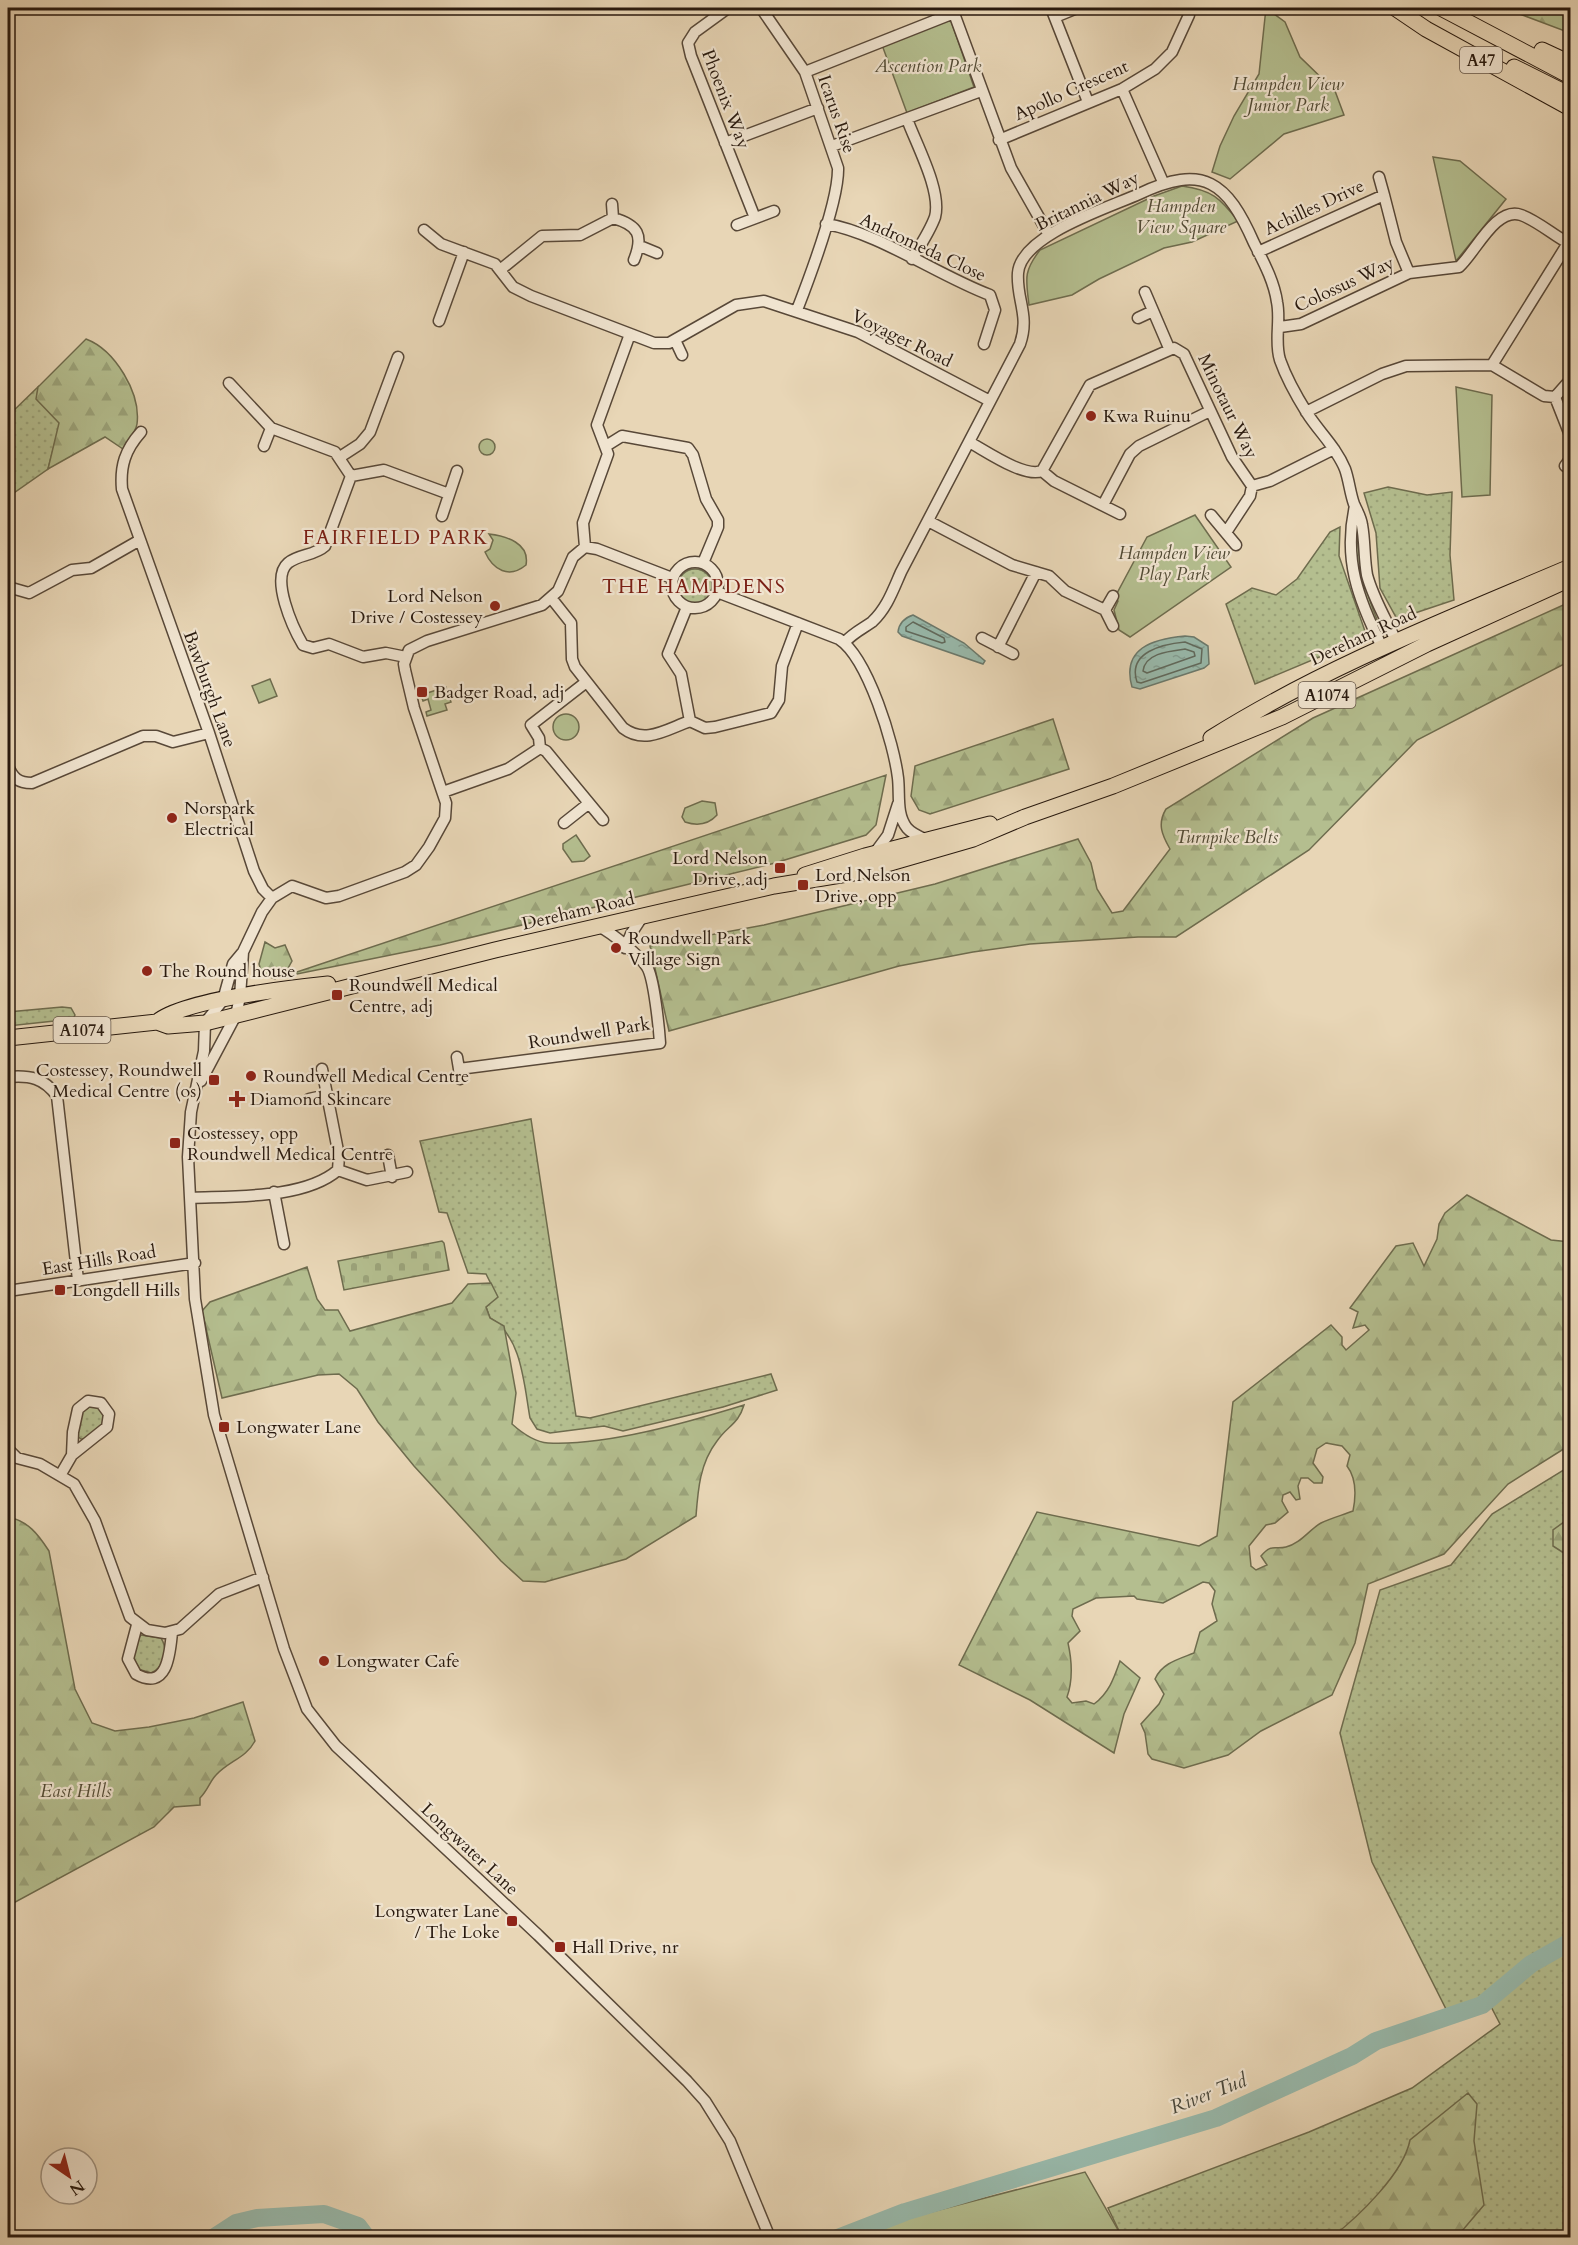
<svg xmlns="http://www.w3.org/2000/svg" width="1578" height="2245" font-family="Cardo,serif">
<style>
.grass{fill:url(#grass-dots);stroke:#6e6c4e;stroke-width:1.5}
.forest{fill:url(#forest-firs);stroke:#6e6c4e;stroke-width:1.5;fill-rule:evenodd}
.cemetery{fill:url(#cemetery-stones);stroke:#6e6c4e;stroke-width:1.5}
.green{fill:#b4be8f;stroke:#6e6c4e;stroke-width:1.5}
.water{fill:url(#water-ripples);stroke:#6b796c;stroke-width:1.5}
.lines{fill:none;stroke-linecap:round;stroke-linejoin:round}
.shore{stroke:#60695c;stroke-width:1.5}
.river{stroke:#98b9ab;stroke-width:18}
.minor-casing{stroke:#584838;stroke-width:13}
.highway-casing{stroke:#28190e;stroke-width:17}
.minor{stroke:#f0e4d0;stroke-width:10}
.highway{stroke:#e8d6b6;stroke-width:15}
.poi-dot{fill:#8f2418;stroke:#f0e4d0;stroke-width:2}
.labels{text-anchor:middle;stroke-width:4.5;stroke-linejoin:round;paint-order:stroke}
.shield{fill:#f0e4d0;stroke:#645648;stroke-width:1.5}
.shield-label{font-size:16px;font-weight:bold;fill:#28190e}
.park-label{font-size:18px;font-style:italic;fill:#524b35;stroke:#f0e4d0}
.street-label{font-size:18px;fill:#28190e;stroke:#f0e4d0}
.poi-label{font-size:18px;fill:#28190e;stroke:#f0e4d0;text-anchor:start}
.neighbourhood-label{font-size:20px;letter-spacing:1.5px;fill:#7a1f14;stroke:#f0e4d0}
.water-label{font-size:20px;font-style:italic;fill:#4a493d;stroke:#f0e4d0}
</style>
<defs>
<pattern id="grass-dots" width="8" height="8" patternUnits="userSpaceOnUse" patternTransform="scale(1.5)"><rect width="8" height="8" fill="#b4be8f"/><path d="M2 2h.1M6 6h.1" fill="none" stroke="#9ba37a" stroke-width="1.8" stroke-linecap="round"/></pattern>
<pattern id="forest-firs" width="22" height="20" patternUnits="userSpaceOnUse" patternTransform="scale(1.5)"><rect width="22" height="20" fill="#b4be8f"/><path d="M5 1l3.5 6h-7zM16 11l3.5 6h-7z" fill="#9ba37a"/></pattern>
<pattern id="cemetery-stones" width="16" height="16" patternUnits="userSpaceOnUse" patternTransform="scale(1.5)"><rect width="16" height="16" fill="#b4be8f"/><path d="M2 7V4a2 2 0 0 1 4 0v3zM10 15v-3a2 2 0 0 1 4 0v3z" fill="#9ba37a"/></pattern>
<pattern id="water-ripples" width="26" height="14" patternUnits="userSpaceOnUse" patternTransform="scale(1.5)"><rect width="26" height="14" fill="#98b9ab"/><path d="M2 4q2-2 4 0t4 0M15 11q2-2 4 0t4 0" fill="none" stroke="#839e92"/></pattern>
</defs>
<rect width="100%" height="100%" fill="#e8d6b6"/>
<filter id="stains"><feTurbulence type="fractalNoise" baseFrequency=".00333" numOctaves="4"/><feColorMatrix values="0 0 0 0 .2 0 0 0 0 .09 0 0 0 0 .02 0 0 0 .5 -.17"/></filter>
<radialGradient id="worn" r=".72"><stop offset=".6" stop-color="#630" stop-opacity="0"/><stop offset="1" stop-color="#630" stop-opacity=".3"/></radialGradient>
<path class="grass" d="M38 387 37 399 60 423 48 469 8 497V416Z
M1388 487 1427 495 1452 492 1450 555 1454 600 1397 619 1380 588 1376 533 1364 493Z
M1340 527 1339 556 1367 637 1255 684 1226 604 1252 588 1276 595 1297 579 1330 532Z
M1352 543H1358C1361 575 1369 603 1382 631L1380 632 1360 588Z
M678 586a17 17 0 1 1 34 0a17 17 0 1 1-34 0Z
M62 1007 71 1008 75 1015 73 1019 8 1026V1012Z
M531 1119 576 1416 590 1418 771 1374 777 1390 723 1407 623 1431 604 1426 550 1433 537 1429 530 1418C524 1385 522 1336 490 1318L486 1307 497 1296 486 1274 468 1273 447 1213 439 1212 420 1141Z
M91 1406C101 1408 104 1413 104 1423L85 1439H81L77 1436 79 1414Z
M1570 1466V2237H1122L1108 2208 1309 2132 1412 2088 1500 2024 1486 1997 1449 2015 1372 1862 1340 1733 1380 1590 1451 1565 1492 1514Z
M141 1635 161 1638C169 1651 164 1667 151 1673L138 1669C132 1659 131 1644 141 1635Z"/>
<path class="forest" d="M1504 8H1570V33Z
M86 339C115 350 141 393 137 424 136 432 127 442 123 449L105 437 48 469 59 423 36 399 38 387Z
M1570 602V661L1417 740 1309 850 1176 937H1138L1030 944 973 952 899 966 669 1031 650 946 764 925 935 884 1078 839 1091 863 1097 889 1112 913 1123 911 1170 849C1162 835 1157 824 1166 809L1313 718Z
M1053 719 1069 769 930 814 919 810 911 796 915 766Z
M886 775 876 825 866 835 775 863 440 945 282 977Z
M265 942 275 948 285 945 292 961 287 970 275 979 262 974 259 964Z
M1467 1195 1551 1240 1570 1242V1445L1508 1484 1444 1554 1368 1584 1355 1643 1332 1695 1261 1731 1228 1755 1184 1768 1152 1759 1148 1754 1145 1733 1141 1724 1159 1704 1164 1694 1155 1679C1162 1663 1179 1659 1194 1653L1200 1632 1217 1621 1212 1604 1215 1591 1209 1583 1203 1582 1163 1603 1137 1599 1134 1596 1096 1598 1073 1609 1072 1616 1080 1631 1068 1643C1072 1661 1073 1680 1067 1697L1072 1703 1086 1701 1094 1704C1109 1693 1114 1678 1120 1661L1140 1678 1124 1714 1114 1753 1030 1700 959 1665 1037 1512 1199 1546 1217 1536 1233 1402 1331 1325 1342 1337V1345L1346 1350 1369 1330 1365 1325 1353 1328 1358 1312 1350 1308 1396 1246 1413 1243 1424 1266 1437 1239 1439 1224 1445 1213ZM1326 1443 1342 1446 1350 1455 1347 1466C1357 1479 1356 1496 1353 1511 1343 1515 1331 1518 1321 1523 1310 1529 1300 1544 1286 1547 1274 1550 1272 1543 1261 1556L1267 1565 1256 1570 1251 1566 1249 1546 1266 1525 1275 1523 1288 1512 1282 1501 1283 1495 1290 1492 1296 1500 1300 1499 1298 1486 1301 1478H1308L1314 1483H1322L1323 1477 1313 1463 1317 1449Z
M307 1267 317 1299 325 1310H338L350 1331 452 1303 468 1284 491 1283 498 1297 486 1307 490 1318 504 1326 516 1393 512 1424C522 1433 534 1442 548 1443 606 1446 689 1422 744 1405 738 1425 728 1425 717 1441 700 1463 698 1489 696 1516L626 1559 545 1582 523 1581 501 1561 414 1466 378 1422 357 1389 339 1374 318 1375 222 1398 202 1311 210 1302Z
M8 1517C28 1521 38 1534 49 1551L75 1689 92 1723 115 1731 149 1727 194 1718 243 1702 255 1741C246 1758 229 1761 216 1775 210 1781 208 1790 200 1798V1805L174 1807 154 1827 8 1906Z
M1568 1519 1570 1520V1557L1553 1546V1530Z
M1468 2093 1477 2104 1474 2141 1484 2205 1456 2238 1332 2237C1358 2217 1404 2173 1410 2140Z"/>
<path class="cemetery" d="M442 1241 444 1243 449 1270 344 1290 338 1261Z"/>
<path class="green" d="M1266 8 1285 22 1300 57 1335 91 1344 115 1284 134 1230 179 1212 172 1220 146 1234 116 1259 74Z
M950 18 974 87 907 113 882 45Z
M1433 157 1460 161 1506 199 1456 261Z
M1182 186C1212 190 1220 198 1238 221L1192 242 1164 248 1099 279 1072 295 1029 305C1026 279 1023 272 1040 250L1154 196Z
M1456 387 1492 395 1490 495 1462 497Z
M479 447a8 8 0 1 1 16 0a8 8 0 1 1-16 0Z
M1195 515 1231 567 1130 637 1119 630 1114 610 1118 601 1115 597 1147 537Z
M489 534C506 536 530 543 526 565 509 579 493 570 485 552L490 549 493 540Z
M270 679 277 696 259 703 252 686Z
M446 687 451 702 445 704 447 710 427 716 426 712 431 710 428 699 423 701 421 695Z
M553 727a13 13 0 1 1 26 0a13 13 0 1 1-26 0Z
M702 801 715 803 717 815C708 825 697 826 685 822L682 817 685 808Z
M576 835 590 856 584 861 572 862 563 849V844Z
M1085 2172 1122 2237H847L877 2226Z"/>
<path class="water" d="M913 615 964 643 985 661 983 664 902 636 898 632C899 623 904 618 913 615Z
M1185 636 1194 637 1208 646 1209 664 1204 668 1140 689 1132 687C1121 648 1153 639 1185 636Z"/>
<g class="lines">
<path class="shore" d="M913 622 944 638 945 642 942 643 906 631V627Z
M1185 642 1202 649 1201 663 1141 683 1137 682C1127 652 1163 644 1185 642Z
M1185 649 1194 652 1195 656 1147 673 1143 671C1145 653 1170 651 1185 649Z"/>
<path class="river" d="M213 2238 236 2223 257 2218 324 2214 358 2226 367 2238
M838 2238 905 2212 1216 2118 1352 2056 1376 2041 1482 2005 1531 1964 1570 1942"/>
<g class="minor-casing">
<path id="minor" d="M728 8 695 32 688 43 691 56 755 218
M761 8 805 72 838 168C839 200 809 279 797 310
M952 8 1011 168 1049 235
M1051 8 1088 102
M1055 17 1077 8
M805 72 954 13
M1122 89 1163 182
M907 119C916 144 942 191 935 217 930 231 920 246 912 259
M999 140 1122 89 1155 69 1172 52 1189 15 1188 8
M725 143 818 108
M832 146 981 91
M1379 177 1384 195
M612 204 613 218
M826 224C877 232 939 276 990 295L995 310 984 344
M737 225 774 211
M424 230 441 244 495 264 513 287 531 296 654 343H669L736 305 764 301 858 332 990 401
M640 246 657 253
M1258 252 1384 195 1396 242 1409 273
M500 270 542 236 580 235 613 218C638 225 644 235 634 260
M1145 292 1169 348
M1138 318 1153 311
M439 321 464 252
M1280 327 1301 324 1409 273 1459 267C1475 253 1496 206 1521 215 1538 221 1554 236 1570 244
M675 340 682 355
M1492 365 1568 243
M229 383 271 428 335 452 351 476
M1555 397 1570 435
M1306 412 1382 374 1406 366 1492 365 1544 396 1555 397 1570 380
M141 432C125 450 120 466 122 489L209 733 254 871 263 889 272 898
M969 442C986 451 1024 478 1042 471L1090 385 1174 348 1184 354 1232 457 1252 486 1270 481 1334 449
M264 446 271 428
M606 446 622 436 688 448 693 455 706 499 718 520V527L703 563
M340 457 360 444 370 432 398 357
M1565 466 1570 459
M1042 471 1054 481 1120 514
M351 476 325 546C314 556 299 554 288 563 270 578 293 628 303 645L313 648 329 644 363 657 386 653 406 657
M351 476 384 470 449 494
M1103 505 1130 454 1139 446 1210 411
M1355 506C1343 559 1358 599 1382 647
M1211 515 1236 545
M442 516 457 471
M928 521 1012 565 1049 576 1065 591 1105 610 1113 626
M1227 531 1250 496 1252 486
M585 547 583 523 608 454 597 425 630 334
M672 585a23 23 0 1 1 46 0a23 23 0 1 1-46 0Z
M8 587 29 593 72 570 91 568 140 540
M717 592 839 639C868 658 894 744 898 778 900 795 896 814 907 828 912 834 920 837 927 840
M552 599 571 623 572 659 575 667 623 728C645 745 667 729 690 721
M687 607 668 654 681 674 690 721 705 728 715 727 771 713 779 700 782 666 798 623
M1105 610 1113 596
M982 638 1013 654
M845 642C853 633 862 629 872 622 887 608 893 590 901 572L1020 344C1030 315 1016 299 1018 273 1021 235 1108 208 1139 194 1204 163 1227 182 1254 243 1263 261 1274 281 1277 302 1281 321 1274 341 1280 360 1286 377 1297 397 1307 413 1319 432 1336 447 1345 469 1349 480 1350 493 1354 504 1357 511 1361 517 1362 525 1365 541 1364 558 1367 575 1373 598 1386 619 1396 641
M998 647 1036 572
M540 748 546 751 603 820
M540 748 539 738 531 725 585 683
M8 766C13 778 18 783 32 783L143 736H156L173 742 209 733
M443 792 508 769 540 748
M564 823 588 804
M874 854 888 835 898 804
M625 948 631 934 642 917
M243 952 233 964 223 1000 205 1023 204 1051 191 1112 188 1157 195 1299 214 1415 284 1649 307 1709 336 1746 538 1935 687 2081 705 2101 730 2141 770 2238
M457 1057 459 1069
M8 1077C30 1075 44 1078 57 1096L78 1280
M460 1079 459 1069 660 1043C659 1028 654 978 647 967 640 956 612 933 600 927
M201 1081 236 1015 240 997 243 952 262 912 272 898 292 886 326 898 339 896 405 872 416 865 429 847 445 818 446 803 414 708 405 670 404 664 409 650 427 641 542 605 558 591 573 557 585 547 597 549 672 578
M309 1099 327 1095
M388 1155 392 1177
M338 1170 367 1180 407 1172
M274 1192 284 1244
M191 1198C234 1196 305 1199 338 1170L339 1156 322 1069
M8 1291 195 1263
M8 1449 17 1458 40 1464 74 1484 95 1521 130 1617 147 1630 165 1633 180 1629 219 1594 263 1577
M61 1474 72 1455 107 1427 109 1414 101 1403 88 1401 78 1409 73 1432 72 1455
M137 1625 128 1659 136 1674C168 1692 170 1652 172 1632"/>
</g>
<g class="highway-casing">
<path id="highway" d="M1395 8 1426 29 1570 108
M1441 8 1570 76
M1542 50 1570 63
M1514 67 1570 95
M1211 738C1324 667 1448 619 1570 567
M805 875 865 856 990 824
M157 1022C183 1000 290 988 328 984
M8 1038 157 1022 168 1026 205 1023 495 950 774 886 859 872 973 839 1025 817 1113 786 1282 717 1427 644 1570 579"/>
</g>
<use href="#minor" class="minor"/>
<use href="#highway" class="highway"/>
</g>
<g class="poi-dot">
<circle cx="1091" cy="416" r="6"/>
<circle cx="495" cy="606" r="6"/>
<rect x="416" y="686" width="12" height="12" rx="3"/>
<circle cx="172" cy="818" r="6"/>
<rect x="774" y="862" width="12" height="12" rx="3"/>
<rect x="797" y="879" width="12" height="12" rx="3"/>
<circle cx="616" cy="948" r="6"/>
<circle cx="147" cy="971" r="6"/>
<rect x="331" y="989" width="12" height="12" rx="3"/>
<circle cx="251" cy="1076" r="6"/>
<rect x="208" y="1074" width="12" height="12" rx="3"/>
<path d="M234 1090h6v6h6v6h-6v6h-6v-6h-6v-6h6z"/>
<rect x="169" y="1137" width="12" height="12" rx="3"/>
<rect x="54" y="1284" width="12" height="12" rx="3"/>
<rect x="218" y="1421" width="12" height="12" rx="3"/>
<circle cx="324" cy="1661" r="6"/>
<rect x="506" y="1915" width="12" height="12" rx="3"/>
<rect x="554" y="1941" width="12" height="12" rx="3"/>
</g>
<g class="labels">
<g class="shield">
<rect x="1460" y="47" width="42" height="26" rx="4.5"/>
<rect x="1298.5" y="682" width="57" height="26" rx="4.5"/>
<rect x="53.5" y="1017" width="57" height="26" rx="4.5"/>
</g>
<g class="shield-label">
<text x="1481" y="66">A47</text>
<text x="1327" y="701">A1074</text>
<text x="82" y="1036">A1074</text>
</g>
<g class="park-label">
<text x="928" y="72">Ascention Park</text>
<text x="1288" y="90">Hampden View<tspan x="1288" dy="21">Junior Park</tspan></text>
<text x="1181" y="212">Hampden<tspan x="1181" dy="21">View Square</tspan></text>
<text x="1174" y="559">Hampden View<tspan x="1174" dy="21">Play Park</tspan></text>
<text x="1227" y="843">Turnpike Belts</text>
<text x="76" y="1797">East Hills</text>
</g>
<g class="street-label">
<text transform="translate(1071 90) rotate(-24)" y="6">Apollo Crescent</text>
<text transform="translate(726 99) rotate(69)" y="6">Phoenix Way</text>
<text transform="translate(837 114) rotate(71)" y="6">Icarus Rise</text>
<text transform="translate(1087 201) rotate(-26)" y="6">Britannia Way</text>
<text transform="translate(1314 207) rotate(-25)" y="6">Achilles Drive</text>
<text transform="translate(923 247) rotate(25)" y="6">Andromeda Close</text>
<text transform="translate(1344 284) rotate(-25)" y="6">Colossus Way</text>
<text transform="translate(902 338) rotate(26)" y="6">Voyager Road</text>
<text transform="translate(1228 406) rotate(64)" y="6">Minotaur Way</text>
<text transform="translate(1363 636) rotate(-25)" y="6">Dereham Road</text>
<text transform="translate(210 689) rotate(70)" y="6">Bawburgh Lane</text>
<text transform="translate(578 911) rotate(-13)" y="6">Dereham Road</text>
<text transform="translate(589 1033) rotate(-9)" y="6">Roundwell Park</text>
<text transform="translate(99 1260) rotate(-9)" y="6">East Hills Road</text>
<text transform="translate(470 1849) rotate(43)" y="6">Longwater Lane</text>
</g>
<g class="poi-label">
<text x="1103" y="422">Kwa Ruinu</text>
<text x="483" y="602" text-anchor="end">Lord Nelson<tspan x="483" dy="21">Drive / Costessey</tspan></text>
<text x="434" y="698">Badger Road, adj</text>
<text x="184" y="814">Norspark<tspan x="184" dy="21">Electrical</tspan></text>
<text x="768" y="864" text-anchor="end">Lord Nelson<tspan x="768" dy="21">Drive, adj</tspan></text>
<text x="815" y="881">Lord Nelson<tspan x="815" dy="21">Drive, opp</tspan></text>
<text x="628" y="944">Roundwell Park<tspan x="628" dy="21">Village Sign</tspan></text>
<text x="159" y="977">The Round house</text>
<text x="349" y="991">Roundwell Medical<tspan x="349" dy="21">Centre, adj</tspan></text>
<text x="202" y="1076" text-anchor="end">Costessey, Roundwell<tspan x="202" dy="21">Medical Centre (os)</tspan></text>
<text x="263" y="1082">Roundwell Medical Centre</text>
<text x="250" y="1105">Diamond Skincare</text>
<text x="187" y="1139">Costessey, opp<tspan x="187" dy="21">Roundwell Medical Centre</tspan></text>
<text x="72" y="1296">Longdell Hills</text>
<text x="236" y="1433">Longwater Lane</text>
<text x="336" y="1667">Longwater Cafe</text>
<text x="500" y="1917" text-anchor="end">Longwater Lane<tspan x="500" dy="21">/ The Loke</tspan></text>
<text x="572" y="1953">Hall Drive, nr</text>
</g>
<g class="neighbourhood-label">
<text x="396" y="544">FAIRFIELD PARK</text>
<text x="694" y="593">THE HAMPDENS</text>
</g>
<g class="water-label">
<text transform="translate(1208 2093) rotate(-21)" y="7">River Tud</text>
</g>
</g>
<rect width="1578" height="2245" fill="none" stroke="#e8d6b6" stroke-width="30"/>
<rect x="9" y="9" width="1560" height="2227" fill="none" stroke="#28190e" stroke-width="3"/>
<rect x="15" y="15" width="1548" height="2215" fill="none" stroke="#28190e" stroke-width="1.5"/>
<g transform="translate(69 2176) rotate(145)"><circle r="28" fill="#f0e4d0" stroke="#a09382" stroke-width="1.5"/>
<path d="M0-4.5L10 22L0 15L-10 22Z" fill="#8f2418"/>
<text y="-9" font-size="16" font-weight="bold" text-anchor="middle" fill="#28190e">N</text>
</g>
<rect width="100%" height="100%" filter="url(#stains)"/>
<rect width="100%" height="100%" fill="url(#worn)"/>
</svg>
